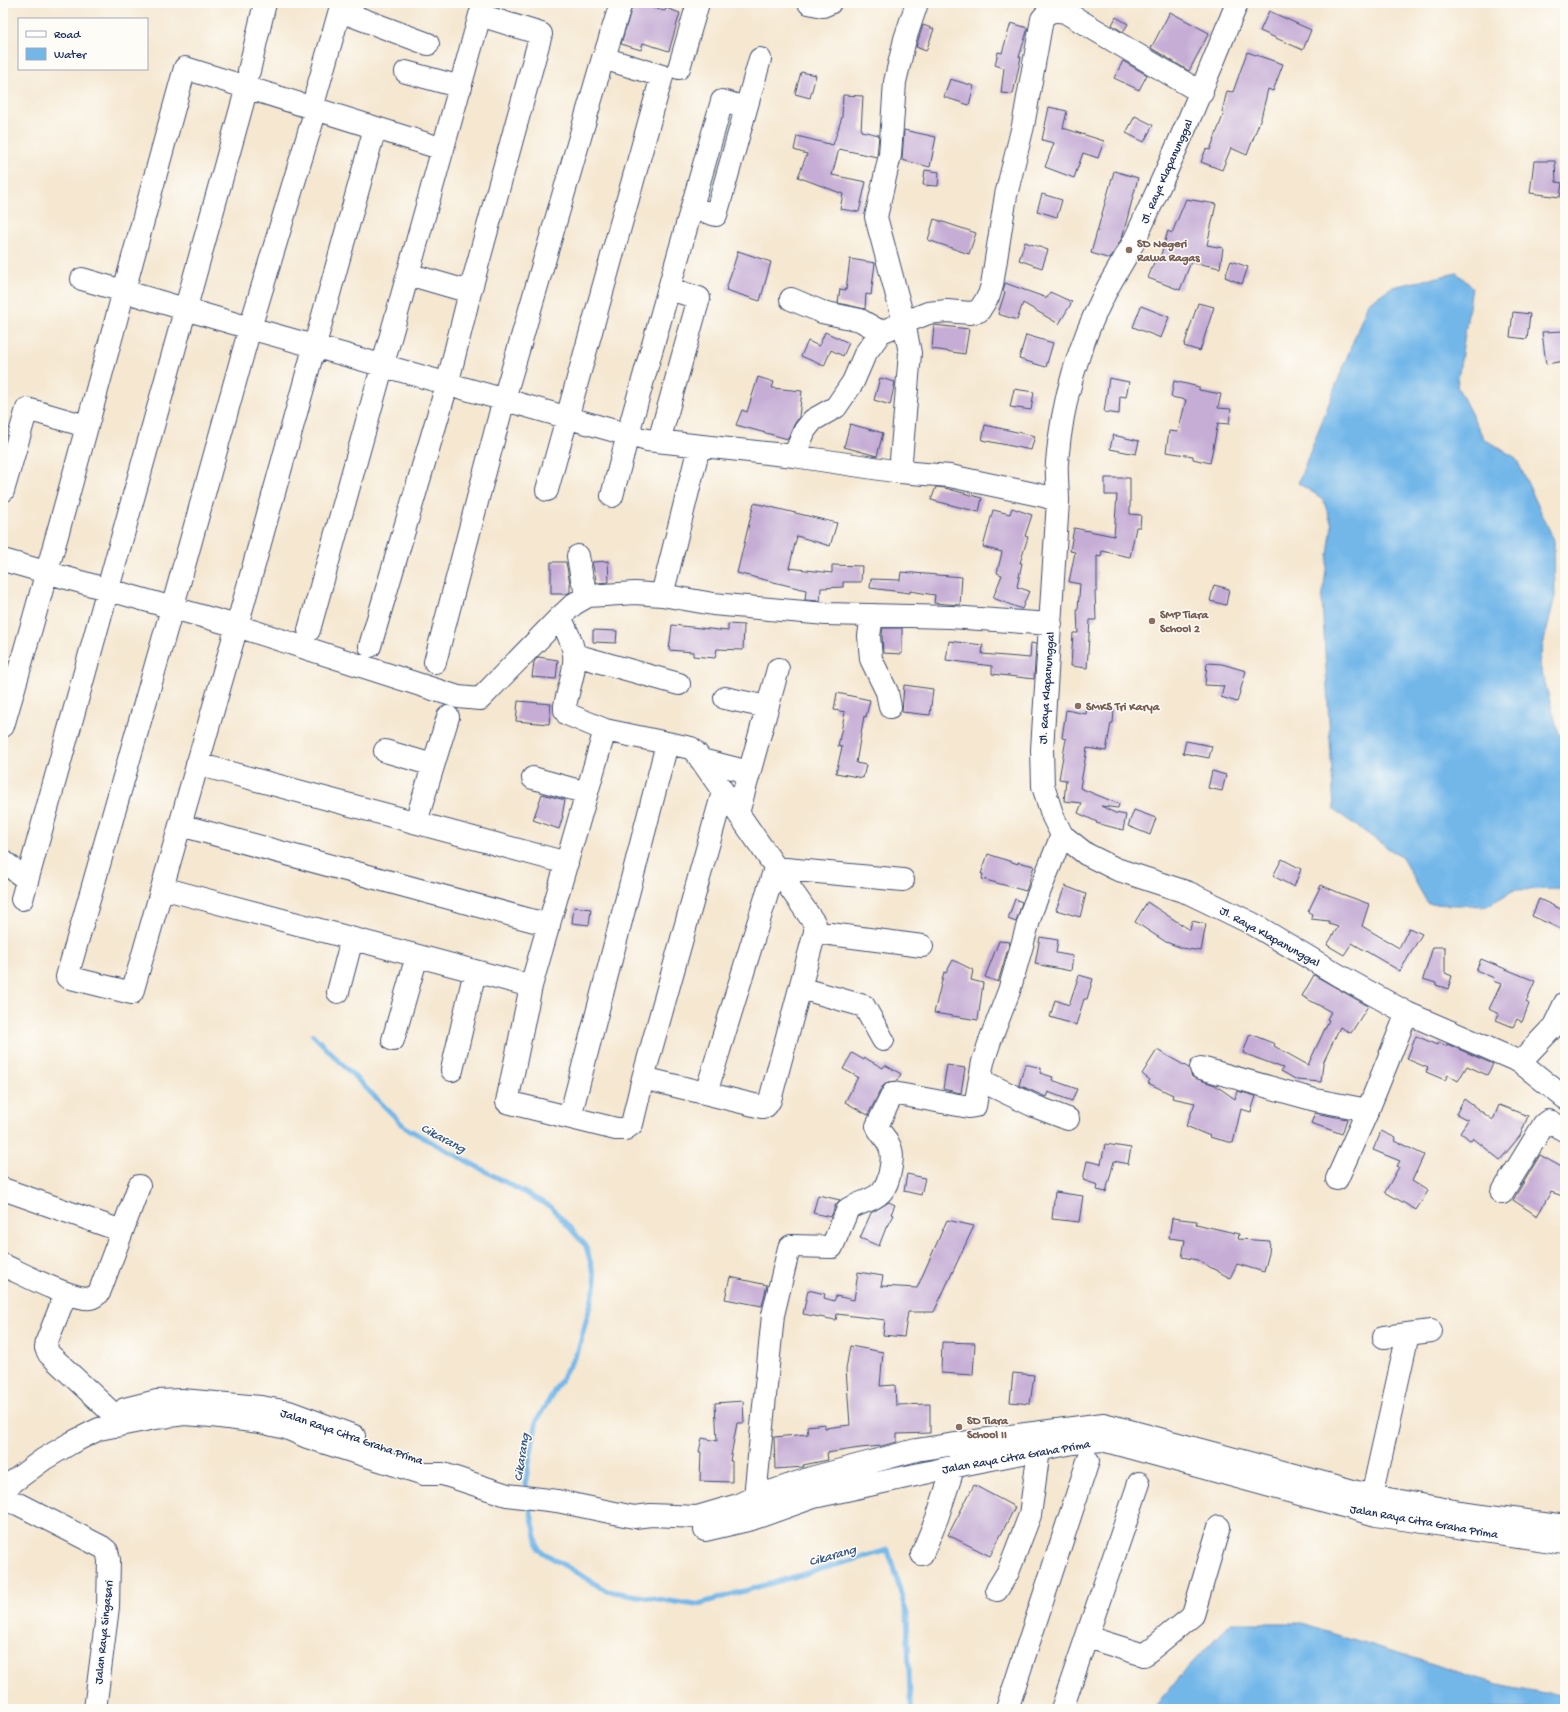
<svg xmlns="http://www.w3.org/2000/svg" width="1568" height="1712" font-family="'Gochi Hand',sans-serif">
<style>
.water{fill:#73b7e9;stroke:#4773a4}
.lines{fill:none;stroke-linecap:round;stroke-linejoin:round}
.stream{stroke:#73b7e9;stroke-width:5}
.building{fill:#c6add5}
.minor-casing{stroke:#3c4b6f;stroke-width:24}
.minor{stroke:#fff;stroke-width:22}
.education-dot{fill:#8d6e63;stroke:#fdfcf7;stroke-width:1.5}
.labels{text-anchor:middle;stroke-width:3;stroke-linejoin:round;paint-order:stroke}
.street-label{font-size:12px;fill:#1b2f5e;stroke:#fdfcf7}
.education-label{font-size:12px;font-weight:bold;fill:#785e54;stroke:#fdfcf7;text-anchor:start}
.water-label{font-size:13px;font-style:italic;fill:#355888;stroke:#fdfcf7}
</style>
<rect width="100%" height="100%" fill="#fdfcf7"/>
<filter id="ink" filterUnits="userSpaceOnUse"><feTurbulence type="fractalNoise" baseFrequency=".025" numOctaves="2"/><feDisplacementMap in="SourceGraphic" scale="8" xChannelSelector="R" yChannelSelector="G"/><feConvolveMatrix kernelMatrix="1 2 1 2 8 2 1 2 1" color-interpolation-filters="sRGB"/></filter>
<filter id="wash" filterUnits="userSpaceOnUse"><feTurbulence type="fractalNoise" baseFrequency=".012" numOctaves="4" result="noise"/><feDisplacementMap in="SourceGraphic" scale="16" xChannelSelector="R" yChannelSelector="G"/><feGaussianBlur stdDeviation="0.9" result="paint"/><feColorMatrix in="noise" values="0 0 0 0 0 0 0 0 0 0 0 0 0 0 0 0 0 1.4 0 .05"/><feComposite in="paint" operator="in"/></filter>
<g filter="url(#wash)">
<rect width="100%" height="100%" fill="#f5e7d0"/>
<path class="water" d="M1457 273 1472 287 1457 386 1484 439 1516 458 1554 540 1555 596 1539 662 1559 734 1565 739V889L1514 890 1487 906 1428 904 1402 858 1334 810 1322 600 1332 525 1323 499 1298 483 1368 303 1392 287Z
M1230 1623H1302L1497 1684 1565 1697V1709H1154L1177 1679Z"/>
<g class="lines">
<path class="stream" d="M313 1035 406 1128 551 1207 586 1246 596 1283 578 1351 537 1420 525 1484 527 1492
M529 1504 539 1550 607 1591 695 1605 888 1550 907 1614 910 1697 912 1709"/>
</g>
<g id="blocks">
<path class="building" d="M633 3 665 11 666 8 680 13 669 51 643 43 641 50 621 44Z
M1269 11 1311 30 1303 50 1260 31Z
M1170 12 1209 33 1189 71 1151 48Z
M1116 17 1128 24 1123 32 1112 25Z
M1011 23 1028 28 1019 57H1021L1013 94 1001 93 1004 68 995 65 998 52 1002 53Z
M923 25 934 29 926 51 916 47Z
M1247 52 1283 64 1273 91 1268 89 1261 118 1247 155 1231 148 1222 170 1201 162 1206 149 1210 150 1224 113 1222 112 1227 91 1233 92Z
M1123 61 1147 75 1139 90 1114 78Z
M801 72 816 75 810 98 795 94Z
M950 79 974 86 969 105 944 97Z
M843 95 863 96 861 131 879 135 877 157 839 149 832 175 866 182 859 212 840 209 843 194 798 177 807 154 794 150 797 136 833 145 842 117Z
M1049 107 1067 111 1063 128 1104 141 1098 158 1083 153 1074 178 1045 167 1054 143 1042 140Z
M1135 116 1153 125 1144 142 1126 133Z
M904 130 936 137 930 167 902 160Z
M1534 161H1555L1556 182 1562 183 1560 197 1530 193Z
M925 170 939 172 938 186 923 185Z
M1114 171 1138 178 1122 238 1110 259 1091 253Z
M1042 194 1062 200 1057 217 1037 211Z
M1186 199 1216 204 1207 245 1223 248 1220 268 1191 262 1180 290 1148 278 1156 257 1160 258 1168 231 1172 233Z
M934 219 976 233 969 254 928 240Z
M1025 242 1048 250 1042 268 1019 260Z
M738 251 771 262 760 301 726 290Z
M850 259 875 263 871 295 866 294 865 309 838 303 840 289 846 290Z
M1231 261 1248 267 1242 284 1225 277Z
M1005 283 1047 298 1050 292 1072 302 1059 324 1023 303 1017 320 998 314 1005 292 1003 291Z
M1198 303 1214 307 1200 351 1184 346Z
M1141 306 1169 317 1161 338 1133 327Z
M1513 312 1530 314 1527 339 1510 337Z
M934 325 969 329 965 354 932 349Z
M1565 331V361L1546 364 1542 332Z
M825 332 849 343 843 356 831 350 824 366 801 356 808 341 819 346Z
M1026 335 1053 343 1046 367 1019 359Z
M758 377 774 382 772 388 802 391 799 417 794 425 788 439 736 425 742 410 747 412Z
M880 378 895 382 890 405 874 400Z
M1109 378 1129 382 1126 397 1120 396 1119 414 1104 412Z
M1174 381 1199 387V390L1221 394 1218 408 1231 409 1229 424 1218 423 1210 463 1193 459V456L1166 452 1169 431 1178 432 1186 400 1171 397Z
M1014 389 1034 392 1031 410 1010 407Z
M850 424 883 433 877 456 844 447Z
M985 425 1035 436 1031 450 982 440Z
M1113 435 1139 441 1136 454 1110 449Z
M1105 478H1130V514L1141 515 1140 527H1136L1130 557 1102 551 1101 557 1097 556V591H1095L1096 620H1090L1087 668 1071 666 1073 633H1078L1077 609H1078L1080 584 1069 582 1075 552 1070 551 1074 528 1114 536 1117 495H1105Z
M936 487 945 488 982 498 979 512 931 500Z
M754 503 837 523 830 546 797 536 789 568 832 573V565L862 566 861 582H843V587L821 588 820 601 805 600 806 590 737 573Z
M1012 508 1032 515 1025 536 1028 537 1020 563H1022L1017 587 1029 591 1022 609 993 598 1002 575 997 573 1002 552 983 547 993 510 1010 514Z
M608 561 609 582 597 583 592 562Z
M551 562H566L570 584V592L566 594H551Z
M901 572 962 577 960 605 934 603 935 595 910 591V593L870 588 871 579 900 580Z
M1214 585 1229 589 1226 605 1210 601Z
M728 624 744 625 743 650 717 649 715 658 693 656V652L669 650 672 625 728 631Z
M883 628H902V654L883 653 882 636Z
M593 630 617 631 616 643 593 642Z
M949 641 983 645 982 654 1030 658 1031 643 1036 644 1034 679 992 674V666L946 660Z
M538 657 558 660 556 679 532 677 534 662Z
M1207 663 1222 664 1246 671 1237 702 1221 697 1224 686 1205 685Z
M904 685 933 689 930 715 902 712Z
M837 693 870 700 866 717 864 716 856 763 866 765 863 778 836 773 842 747 838 746 845 712 834 710Z
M518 701 551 704 549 724 516 721Z
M1087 707 1114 710 1113 723H1111L1106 751 1087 748 1080 788 1119 804 1118 808 1101 806 1115 813 1126 815 1123 830 1096 823 1097 822 1078 813 1082 803 1064 801 1066 780 1059 779 1066 739 1062 738 1066 710 1086 714Z
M1186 741 1212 746 1209 758 1183 753Z
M1212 771 1226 775 1222 791 1208 788Z
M542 794 565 800 562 816H563L559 829 533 820Z
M1134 810 1156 818 1150 835 1128 826Z
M988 854 1018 864V862L1034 866 1026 891 982 879 983 874H981Z
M1282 859 1301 869 1294 887 1273 876Z
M1321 885 1342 894 1369 904 1362 926 1399 948 1409 928 1422 934 1400 971 1352 943 1344 955 1327 945 1338 927 1329 924V921L1311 919 1312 914 1308 912Z
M1065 886 1086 894 1080 917 1056 910Z
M1015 899 1022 902 1016 922 1008 919Z
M1539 899 1565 911V931L1532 916Z
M1147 902 1190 930 1192 921 1206 924 1201 951 1182 948 1166 942 1135 922Z
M574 907 591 909 589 925 572 923Z
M1040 937 1058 940 1056 953 1073 956 1071 971 1035 964Z
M999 941 1010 942 998 982 985 977Z
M1433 947H1445V973L1452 976 1448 989 1436 985V983L1423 979Z
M1481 959 1535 981 1526 1002 1529 1004 1522 1022 1517 1019 1513 1027 1496 1020 1499 1014 1489 1009 1501 984 1493 981 1494 978 1476 970Z
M953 960 973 970 971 980 983 983 978 1020 934 1013 944 972 946 973Z
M1079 975 1093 979 1087 999H1084L1076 1025 1050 1017 1055 1000 1069 1005Z
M1314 975 1368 1006 1351 1033 1340 1027 1323 1063 1321 1082 1297 1080 1281 1071 1283 1068 1243 1053 1250 1034 1275 1044 1274 1046 1308 1065 1329 1020 1327 1019 1331 1012 1302 996Z
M1416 1036 1438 1045 1439 1042 1446 1046 1447 1044 1493 1064 1487 1075 1467 1066 1458 1081 1448 1075 1445 1080 1426 1072 1428 1068 1407 1059Z
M1157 1050 1189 1068 1192 1077 1215 1085 1235 1099 1237 1091 1256 1096 1251 1112 1241 1109 1233 1143 1209 1137 1210 1136 1186 1126 1195 1103 1172 1098 1173 1095 1148 1083 1150 1080 1142 1074Z
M852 1053 864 1060 865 1058 883 1068 885 1065 901 1074 897 1081 888 1082 882 1087 868 1115 845 1102 858 1077 843 1069Z
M1025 1064 1041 1068 1040 1073 1053 1077 1052 1080 1077 1089 1072 1101 1048 1092 1046 1097 1019 1085Z
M947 1065 965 1068 961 1093 943 1089Z
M1464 1099 1493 1120 1499 1105 1528 1116 1520 1136 1500 1160 1473 1138 1471 1141 1460 1132 1468 1120 1456 1114Z
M1315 1113 1347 1119 1342 1134 1311 1123Z
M1381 1131 1396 1138 1395 1141 1424 1155 1412 1181 1428 1191 1416 1210 1385 1192 1399 1167 1397 1166 1400 1161 1373 1150Z
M1105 1144 1131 1148 1128 1164 1114 1161 1106 1192 1097 1190 1098 1185 1083 1180 1087 1161 1101 1164Z
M1540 1155 1565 1169V1197L1551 1192 1537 1216 1513 1200Z
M907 1174 925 1178 921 1195 904 1191Z
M1055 1192 1083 1196 1079 1222 1052 1219Z
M818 1195 840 1200 836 1204 831 1217 813 1213Z
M889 1202 895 1205 891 1214 894 1215 888 1226 887 1225 879 1246 860 1238 871 1213Z
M1172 1218 1197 1221 1196 1224 1239 1234 1238 1239 1270 1241 1269 1253 1264 1272 1237 1264 1230 1278 1197 1260 1182 1257 1185 1240 1169 1238Z
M947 1220 974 1226 934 1312H908L904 1337 883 1335 885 1320 837 1314 836 1320 803 1314 808 1290 825 1294 824 1298 834 1301 836 1296 854 1300 858 1272 883 1276 881 1286 917 1288Z
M730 1277 767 1285 762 1306 725 1299Z
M942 1342 975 1343 973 1375 941 1373Z
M850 1346 883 1352 880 1386 895 1385 896 1405 930 1404V1433L897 1434V1442L881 1446 860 1448 827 1453 828 1460 803 1465 804 1467 775 1469 774 1437 808 1434 807 1426 825 1424V1428L850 1425 846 1369Z
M1013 1373 1034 1375 1030 1404 1010 1402Z
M743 1401 744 1423H737L730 1461H732V1482L700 1481 701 1452H699L702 1438 717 1441 715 1403Z
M974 1485 1015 1507 990 1556 948 1535Z"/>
</g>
</g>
<g filter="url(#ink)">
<use href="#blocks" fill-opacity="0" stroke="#3c4b6f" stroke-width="1"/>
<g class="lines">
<g class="minor-casing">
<path id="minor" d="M809 3 823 6 830 3
M1237 3C1206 81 1173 158 1138 233 1129 253 1117 270 1107 289 1079 343 1062 401 1057 462 1056 475 1058 488 1058 501L1042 749 1043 786 1053 817 1062 835 1086 854 1116 869 1189 893 1253 924 1338 975 1407 1013 1520 1062 1565 1098
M340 11 428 44
M606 51 621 3
M679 68 698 3
M249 71 265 3
M406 72 461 87
M316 94 342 3
M316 109 250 328 175 598 67 977 132 993 237 626 375 128
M692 208 716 215 760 59
M82 279 250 328 647 440 794 456 900 472 950 476 1044 496 1058 501
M791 299 822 312 860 320 881 332
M659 441 699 298 669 289
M794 456 805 430 813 420 836 407 853 382 865 354 881 332 928 313 947 311 970 313 979 311 989 295 992 285 1006 195 1023 126 1042 19C1048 11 1054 10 1065 12L1202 93
M900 472 910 353 904 322 876 217 890 155 895 82 905 39 917 3
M3 491 27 409 86 426
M612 496 632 419 722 101 746 108
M578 556 582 579 588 596
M3 560 237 626 458 697 480 699 560 617 574 604 588 596 635 593 662 595 713 604 826 614 951 617 1051 624
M662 595 699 447
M872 615 869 636 871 659 887 692 890 707
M560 617C565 628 573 642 574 654 576 671 568 689 565 706V710L567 714 605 730 691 748 697 754 815 924V932L770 1100 766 1106 762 1107 643 1078 632 1124 625 1129H616L507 1102 531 986 605 730
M309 630 480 15 541 34 470 292 408 274
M370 646 447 385 470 292
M575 655 679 684
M435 662 504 399 603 58 662 76 547 490
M725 698 767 707
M3 726C67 507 124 287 185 68L443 149
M385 751 433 765
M701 760 749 772
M197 764 567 863
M533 778 587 793
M738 813 778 669
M416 822 448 717
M180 825 549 925
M3 861 27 880
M162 888 531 986
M22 899 247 87
M815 932 922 946
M800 988 864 1006 883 1040
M338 992 352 939
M393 1040 417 956
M1520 1062 1554 1026 1565 1003
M1201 1068 1315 1100 1368 1110
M452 1070 475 971
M643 1078 723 792
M980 1080 1034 1106 1068 1119
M706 1093 775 868 903 880
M570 1117 667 744
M1337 1179 1368 1110 1407 1013
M3 1189 122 1231
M1502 1193 1544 1124 1548 1121 1552 1122 1565 1131
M3 1265C25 1275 62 1295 85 1298 91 1299 94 1297 99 1293L139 1186
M66 1293 47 1341 46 1348 49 1354 111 1412 117 1426
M1384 1337 1431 1331
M125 1409 157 1401 182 1400 261 1407 289 1412 354 1436
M3 1489 44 1459 71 1443 99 1429 155 1418 184 1414 212 1416 260 1422 286 1428 307 1437 424 1474H443L507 1495 557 1501 634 1517 651 1515 697 1517 738 1505 755 1497 811 1478 916 1450 994 1438 1104 1424 1372 1496 1460 1512 1565 1526
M755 1497 773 1315 789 1248 791 1246 832 1247 848 1209C873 1196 886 1201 891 1166 892 1159 893 1152 889 1145 886 1138 880 1133 877 1126L893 1093 969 1107 975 1106 983 1062 991 1038 1009 991 1032 910 1062 835
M3 1500 18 1504 102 1547 107 1551 109 1560 108 1607 95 1709
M1369 1510 1408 1334
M705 1530 752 1519 814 1497 966 1464 1073 1443 1102 1440 1376 1515 1565 1543
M922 1554 937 1518 954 1466
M997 1590 1008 1572 1030 1515 1039 1450
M1087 1637 1144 1655 1193 1615 1219 1527
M1007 1709 1088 1461
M1062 1709 1139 1483"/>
</g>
<use href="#minor" class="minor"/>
</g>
</g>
<g class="education-dot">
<circle cx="1129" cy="250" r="4"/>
<circle cx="1152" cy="621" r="4"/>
<circle cx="1078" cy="706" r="4"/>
<circle cx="959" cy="1427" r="4"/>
</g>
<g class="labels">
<g class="street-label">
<text transform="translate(1166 171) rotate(-66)" y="4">Jl. Raya Klapanunggal</text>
<text transform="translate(1046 688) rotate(-86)" y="4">Jl. Raya Klapanunggal</text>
<text transform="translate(1270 936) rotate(29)" y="4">Jl. Raya Klapanunggal</text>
<text transform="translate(352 1436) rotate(19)" y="4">Jalan Raya Citra Graha Prima</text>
<text transform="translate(1016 1456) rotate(-10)" y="4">Jalan Raya Citra Graha Prima</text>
<text transform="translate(1424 1521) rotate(10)" y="4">Jalan Raya Citra Graha Prima</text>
<text transform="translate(103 1632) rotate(-84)" y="4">Jalan Raya Singasari</text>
</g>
<g class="education-label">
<text x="1137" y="247">SD Negeri<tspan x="1137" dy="14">Rawa Ragas</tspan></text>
<text x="1160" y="618">SMP Tiara<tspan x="1160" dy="14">School 2</tspan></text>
<text x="1086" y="710">SMKS Tri Karya</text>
<text x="967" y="1424">SD Tiara<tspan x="967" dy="14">School II</tspan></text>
</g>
<g class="water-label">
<text transform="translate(444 1137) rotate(28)" y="5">Cikarang</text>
<text transform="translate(520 1457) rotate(-81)" y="5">Cikarang</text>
<text transform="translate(832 1554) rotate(-16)" y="5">Cikarang</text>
</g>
</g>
<rect width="1568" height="1712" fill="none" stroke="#fdfcf7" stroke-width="16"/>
<rect x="18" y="18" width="130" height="52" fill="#fdfcf7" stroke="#a3aaba"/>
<rect x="26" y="31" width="20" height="6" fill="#ffffff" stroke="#a3aaba"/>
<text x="54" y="38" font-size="12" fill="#1b2f5e">Road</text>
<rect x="26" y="48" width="20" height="12" fill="#73b7e9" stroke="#a3aaba"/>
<text x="54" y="58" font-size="12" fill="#1b2f5e">Water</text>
</svg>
